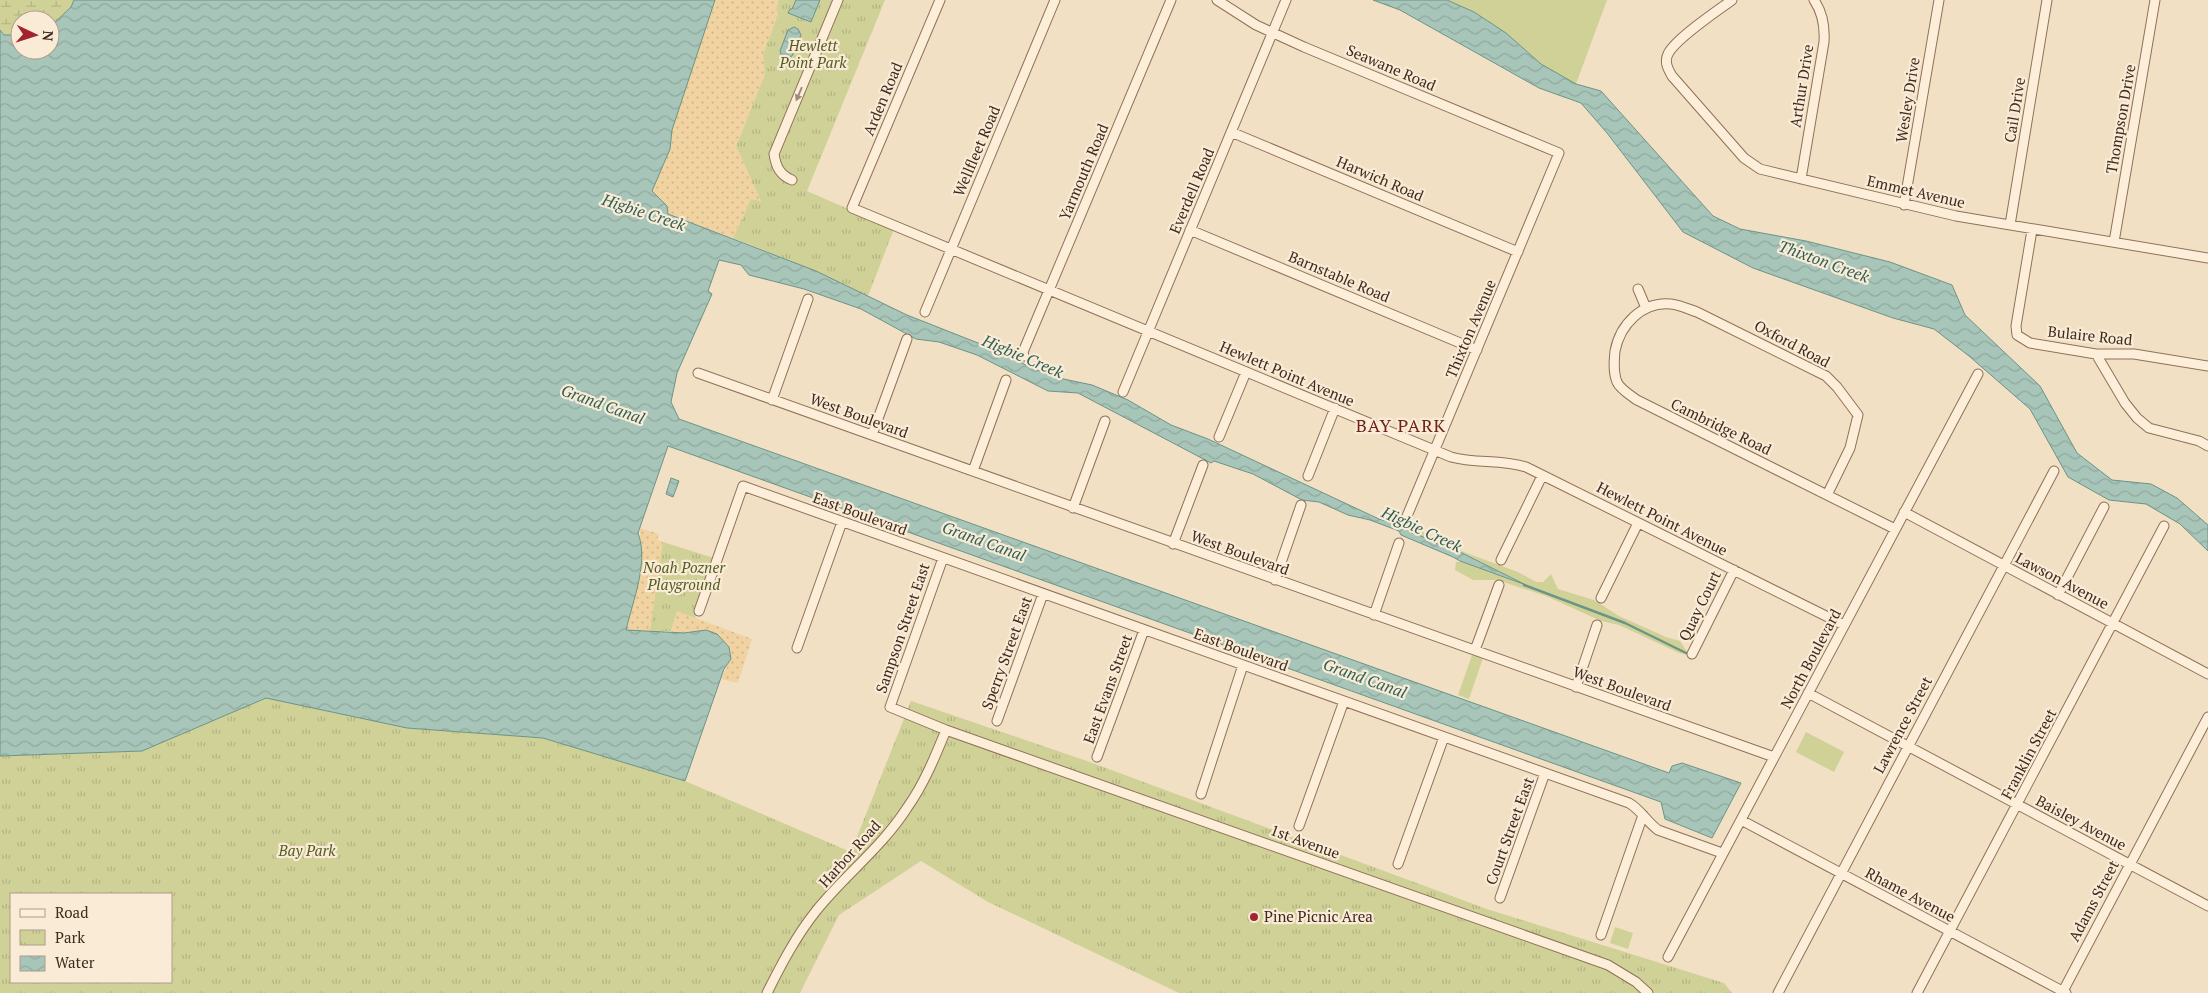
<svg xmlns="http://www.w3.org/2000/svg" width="2208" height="993" font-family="'PT Serif',serif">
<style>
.grass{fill:#d0d197}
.wetland{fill:url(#wetland-marsh)}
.sand{fill:url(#sand-dots)}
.park{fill:url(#park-tufts);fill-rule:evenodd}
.water{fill:url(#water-waves);stroke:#6c9487}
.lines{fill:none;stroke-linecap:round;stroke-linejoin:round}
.stream{stroke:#6c9487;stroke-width:2.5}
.minor-casing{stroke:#8f7159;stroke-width:11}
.minor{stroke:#fceed9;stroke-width:9}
.oneway{fill:#9d8c7c}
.poi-dot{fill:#a32330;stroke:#f9ebd5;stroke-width:2}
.labels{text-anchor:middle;stroke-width:4.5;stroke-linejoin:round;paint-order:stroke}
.park-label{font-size:15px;font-style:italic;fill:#535c23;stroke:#f9ebd5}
.street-label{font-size:15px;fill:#3e2a1e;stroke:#f9ebd5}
.poi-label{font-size:15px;fill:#3e2a1e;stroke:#f9ebd5;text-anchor:start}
.water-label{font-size:16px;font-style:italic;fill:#2c5f57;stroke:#f9ebd5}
.quarter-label{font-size:18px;letter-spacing:1px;fill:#6e231a;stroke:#f9ebd5}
</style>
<defs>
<pattern id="wetland-marsh" width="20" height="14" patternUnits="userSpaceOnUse" patternTransform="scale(1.25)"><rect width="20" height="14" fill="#d0d197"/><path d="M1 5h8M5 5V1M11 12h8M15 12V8" fill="none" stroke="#b4b482"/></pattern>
<pattern id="sand-dots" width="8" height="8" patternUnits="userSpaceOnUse" patternTransform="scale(1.25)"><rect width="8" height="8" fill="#f0d3a0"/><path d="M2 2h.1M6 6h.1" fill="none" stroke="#cfb589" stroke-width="1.8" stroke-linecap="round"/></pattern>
<pattern id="park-tufts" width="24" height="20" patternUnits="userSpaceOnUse" patternTransform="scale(1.25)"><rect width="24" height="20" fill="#d0d197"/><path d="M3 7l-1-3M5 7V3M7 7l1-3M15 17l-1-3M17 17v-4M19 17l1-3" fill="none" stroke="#b4b482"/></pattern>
<pattern id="water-waves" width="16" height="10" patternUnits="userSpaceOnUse" patternTransform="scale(1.25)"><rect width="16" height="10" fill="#a7c5b9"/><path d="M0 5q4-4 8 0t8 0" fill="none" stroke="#91a99f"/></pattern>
</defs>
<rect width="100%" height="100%" fill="#f2e0c5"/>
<path class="grass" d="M1447 0H1607L1576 84 1541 64 1506 33 1474 12Z
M1410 517 1419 530 1464 552 1518 572 1536 582H1543L1551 574 1558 589 1594 600 1619 616 1666 637 1680 641 1689 655 1679 653 1619 625 1601 621 1546 596 1497 580H1473L1455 570 1456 562C1465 560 1510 581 1523 584L1463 553C1435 546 1411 528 1384 520Z
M1472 655 1483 658 1469 699 1458 695Z
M1806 732 1844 752 1834 772 1796 752Z
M1615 927 1633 933 1628 949 1610 943Z"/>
<path class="wetland" d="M0 0H74L71 7 51 27 50 20H20V35H3L0 30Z"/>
<path class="sand" d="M715 0H779L776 8 778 15 763 54 765 74 736 145 761 201 751 199 733 238 668 214 652 191 670 149 672 130Z
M640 528 659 534 657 540 663 542 664 545 650 631 626 630 638 577Z
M677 611 752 639 738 683 721 679 731 659 706 630 684 633 671 632Z"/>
<path class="park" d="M779 0H885L807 191 894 229 868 296 816 271 733 238 751 199 761 201 736 146 765 74 763 54 778 15 776 8Z
M663 542 717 559 695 618 677 611 671 631H650Z
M266 698 407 728 543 738 685 781 851 852 911 701 1087 761 1487 909 1724 983 1732 993H1179L988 902 921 861 839 915 800 993H0V756L142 751ZM11 894H171V982H11Z"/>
<path class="water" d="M74 0H715L672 130 670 149 652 191 667 206 668 214 816 271 907 315 1011 356 1029 367 1059 378 1092 385 1128 400 1171 425 1208 439 1379 519C1409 527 1433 545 1462 553L1526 585 1460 561 1453 557 1401 535 1399 531 1370 520 1348 515 1319 502 1302 500 1253 474 1214 461 1211 463 1078 393 1048 391 977 355 939 342 916 339 861 309 804 289 749 275 741 265 719 260 708 291 712 294 677 373 671 402 679 419 1669 773 1672 766 1682 763 1741 783 1712 838 1665 819 1661 802 668 446 638 533C649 562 633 600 626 630L684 633 706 630 717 634 729 647 731 659 724 669 685 781 543 738 407 728 266 698 142 751 0 756V30L4 35H20V50H50V27L71 7Z
M796 0H820L811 22 788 13 790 9H792Z
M1373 0H1447L1474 12 1506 33 1541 64 1576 84 1601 91 1713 216 1740 229 1806 241 1890 262 1952 285 1965 315 2040 386 2077 453 2112 480 2151 484 2177 498 2208 525V551L2180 524 2146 504 2109 500 2068 477 2030 409 1969 356 1934 329 1893 318 1753 268 1683 232 1607 133 1581 103 1539 88 1400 10Z
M794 27 798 29 801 35 792 56 786 59 782 57 780 51 788 30Z
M671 478 679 481 673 497 666 494Z"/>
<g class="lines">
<path class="stream" d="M1524 585 1625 623 1686 653"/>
<g class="minor-casing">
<path id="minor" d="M940 0 852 208 1451 457C1476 464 1501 459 1526 467L1844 625
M1217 0 1256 25 1304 47 1559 153 1407 516
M1732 0C1717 11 1675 39 1668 54 1664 62 1668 69 1672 76L1744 158 1760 169 1956 216 2208 258
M1231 132 1518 252
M1801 179 1824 42C1825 26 1823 13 1814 0
M792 180C780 175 776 167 774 154L838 0
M1904 205 1939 0
M2010 225 2047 0
M1190 230 1477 350
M2032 230 2016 326 2017 335 2030 343 2096 354H2134L2208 366
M2114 242 2155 0
M1638 289 1646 308
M925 312 1055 0
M2096 354 2125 403 2137 418 2149 428 2199 441 2208 446
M1024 356 1023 352 1171 0
M698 373 1774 757
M1123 392 1286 0
M772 400 808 299
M872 435 907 339
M1219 437 1246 372
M973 471 1006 380
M1308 476 1335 408
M1827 495 1850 448 1858 415 1837 387 1826 376 1697 312C1688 309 1680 305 1671 304 1642 301 1620 325 1615 351 1614 361 1613 372 1617 382 1620 389 1630 395 1637 400L1895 529
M1073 508 1105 421
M1904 512 2208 674
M1173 544 1203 465
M943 558 890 707 946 730 1608 965 1636 982 1648 993
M1501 560 1542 476
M1275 580 1301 505
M2058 595 2104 507
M1601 598 1638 523
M699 611 743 486 1629 803C1641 810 1647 822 1658 830L1722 853
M1374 615 1399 543
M797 648 842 522
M1475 650 1499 585
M1692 654 1734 570
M1576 687 1597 625
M1808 693 2208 906
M997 721 1043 594
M1097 757 1144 630
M1201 794 1243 665
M1741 820 2066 993
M1299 826 1344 701
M1398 864 1444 737
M1500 898 1545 773
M1601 935 1643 815
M1668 957 1978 374
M767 993C781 965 796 936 816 911 845 875 882 847 907 808 924 784 935 757 946 730
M1778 993 2054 471
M1917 993 2164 526
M2062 993 2208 717"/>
</g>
<use href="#minor" class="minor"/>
</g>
<defs><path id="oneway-solid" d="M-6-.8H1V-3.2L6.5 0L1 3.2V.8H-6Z" transform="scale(1.25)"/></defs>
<use class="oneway" href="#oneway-solid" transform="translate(799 94) rotate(113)"/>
<circle class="poi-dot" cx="1254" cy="917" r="5"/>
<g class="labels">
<g class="park-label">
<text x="813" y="51">Hewlett<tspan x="813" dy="17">Point Park</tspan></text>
<text x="684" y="573">Noah Pozner<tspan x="684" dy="17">Playground</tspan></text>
<text x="307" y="856">Bay Park</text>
</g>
<g class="street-label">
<text transform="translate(1391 68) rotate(23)" y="5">Seawane Road</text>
<text transform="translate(1802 86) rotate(-81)" y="5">Arthur Drive</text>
<text transform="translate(883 99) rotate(-67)" y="5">Arden Road</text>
<text transform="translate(1908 100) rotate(-81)" y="5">Wesley Drive</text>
<text transform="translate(2015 110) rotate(-81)" y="5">Cail Drive</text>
<text transform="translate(2121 119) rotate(-80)" y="5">Thompson Drive</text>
<text transform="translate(977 151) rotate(-67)" y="5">Wellfleet Road</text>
<text transform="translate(1084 172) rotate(-67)" y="5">Yarmouth Road</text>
<text transform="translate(1380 179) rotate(23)" y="5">Harwich Road</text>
<text transform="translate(1192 191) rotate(-67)" y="5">Everdell Road</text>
<text transform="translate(1916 192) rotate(13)" y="5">Emmet Avenue</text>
<text transform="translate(1339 277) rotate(23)" y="5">Barnstable Road</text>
<text transform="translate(1471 329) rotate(-67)" y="5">Thixton Avenue</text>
<text transform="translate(2090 336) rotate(6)" y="5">Bulaire Road</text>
<text transform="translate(1792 344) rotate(28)" y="5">Oxford Road</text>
<text transform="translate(1287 374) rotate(23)" y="5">Hewlett Point Avenue</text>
<text transform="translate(859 416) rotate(20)" y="5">West Boulevard</text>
<text transform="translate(1721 427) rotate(26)" y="5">Cambridge Road</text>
<text transform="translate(860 514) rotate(20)" y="5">East Boulevard</text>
<text transform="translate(1662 519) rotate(27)" y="5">Hewlett Point Avenue</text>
<text transform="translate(1240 553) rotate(20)" y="5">West Boulevard</text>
<text transform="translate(2062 581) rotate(28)" y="5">Lawson Avenue</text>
<text transform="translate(1700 606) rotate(-64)" y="5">Quay Court</text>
<text transform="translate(903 628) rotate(-71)" y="5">Sampson Street East</text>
<text transform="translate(1241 650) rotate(20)" y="5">East Boulevard</text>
<text transform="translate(1007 653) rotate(-70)" y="5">Sperry Street East</text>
<text transform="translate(1811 659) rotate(-62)" y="5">North Boulevard</text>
<text transform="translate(1108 689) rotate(-70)" y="5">East Evans Street</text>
<text transform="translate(1622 689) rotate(20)" y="5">West Boulevard</text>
<text transform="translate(1903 725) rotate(-62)" y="5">Lawrence Street</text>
<text transform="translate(2029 754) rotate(-62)" y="5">Franklin Street</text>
<text transform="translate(2081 823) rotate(28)" y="5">Baisley Avenue</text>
<text transform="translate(1510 831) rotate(-70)" y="5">Court Street East</text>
<text transform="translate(1305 842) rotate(20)" y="5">1st Avenue</text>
<text transform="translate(850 854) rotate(-48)" y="5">Harbor Road</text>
<text transform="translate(1910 895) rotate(28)" y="5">Rhame Avenue</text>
<text transform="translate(2094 901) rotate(-62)" y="5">Adams Street</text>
</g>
<g class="poi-label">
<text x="1264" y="922">Pine Picnic Area</text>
</g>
<g class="water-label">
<text transform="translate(644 212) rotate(18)" y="6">Higbie Creek</text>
<text transform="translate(1824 261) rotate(20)" y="6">Thixton Creek</text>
<text transform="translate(1023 356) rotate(23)" y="6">Higbie Creek</text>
<text transform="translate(603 404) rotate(20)" y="6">Grand Canal</text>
<text transform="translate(1422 529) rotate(25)" y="6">Higbie Creek</text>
<text transform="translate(984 541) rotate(20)" y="6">Grand Canal</text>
<text transform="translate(1365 678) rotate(20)" y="6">Grand Canal</text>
</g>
<g class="quarter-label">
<text x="1401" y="432">BAY PARK</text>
</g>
</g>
<rect x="10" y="893" width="162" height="90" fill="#f9ebd5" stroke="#ae9e8c"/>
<rect x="20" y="909" width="25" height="8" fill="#fceed9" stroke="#ae9e8c"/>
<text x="55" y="918" font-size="15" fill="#3e2a1e">Road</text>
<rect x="20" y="930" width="25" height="15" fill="url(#park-tufts)" stroke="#ae9e8c"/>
<text x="55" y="943" font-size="15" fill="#3e2a1e">Park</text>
<rect x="20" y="956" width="25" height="15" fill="url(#water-waves)" stroke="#ae9e8c"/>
<text x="55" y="968" font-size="15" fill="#3e2a1e">Water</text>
<g transform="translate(35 35) rotate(94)"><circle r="24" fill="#f9ebd5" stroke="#ae9e8c"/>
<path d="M0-4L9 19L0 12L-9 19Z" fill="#a32330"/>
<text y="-8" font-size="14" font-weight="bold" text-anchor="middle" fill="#3e2a1e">N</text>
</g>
</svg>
